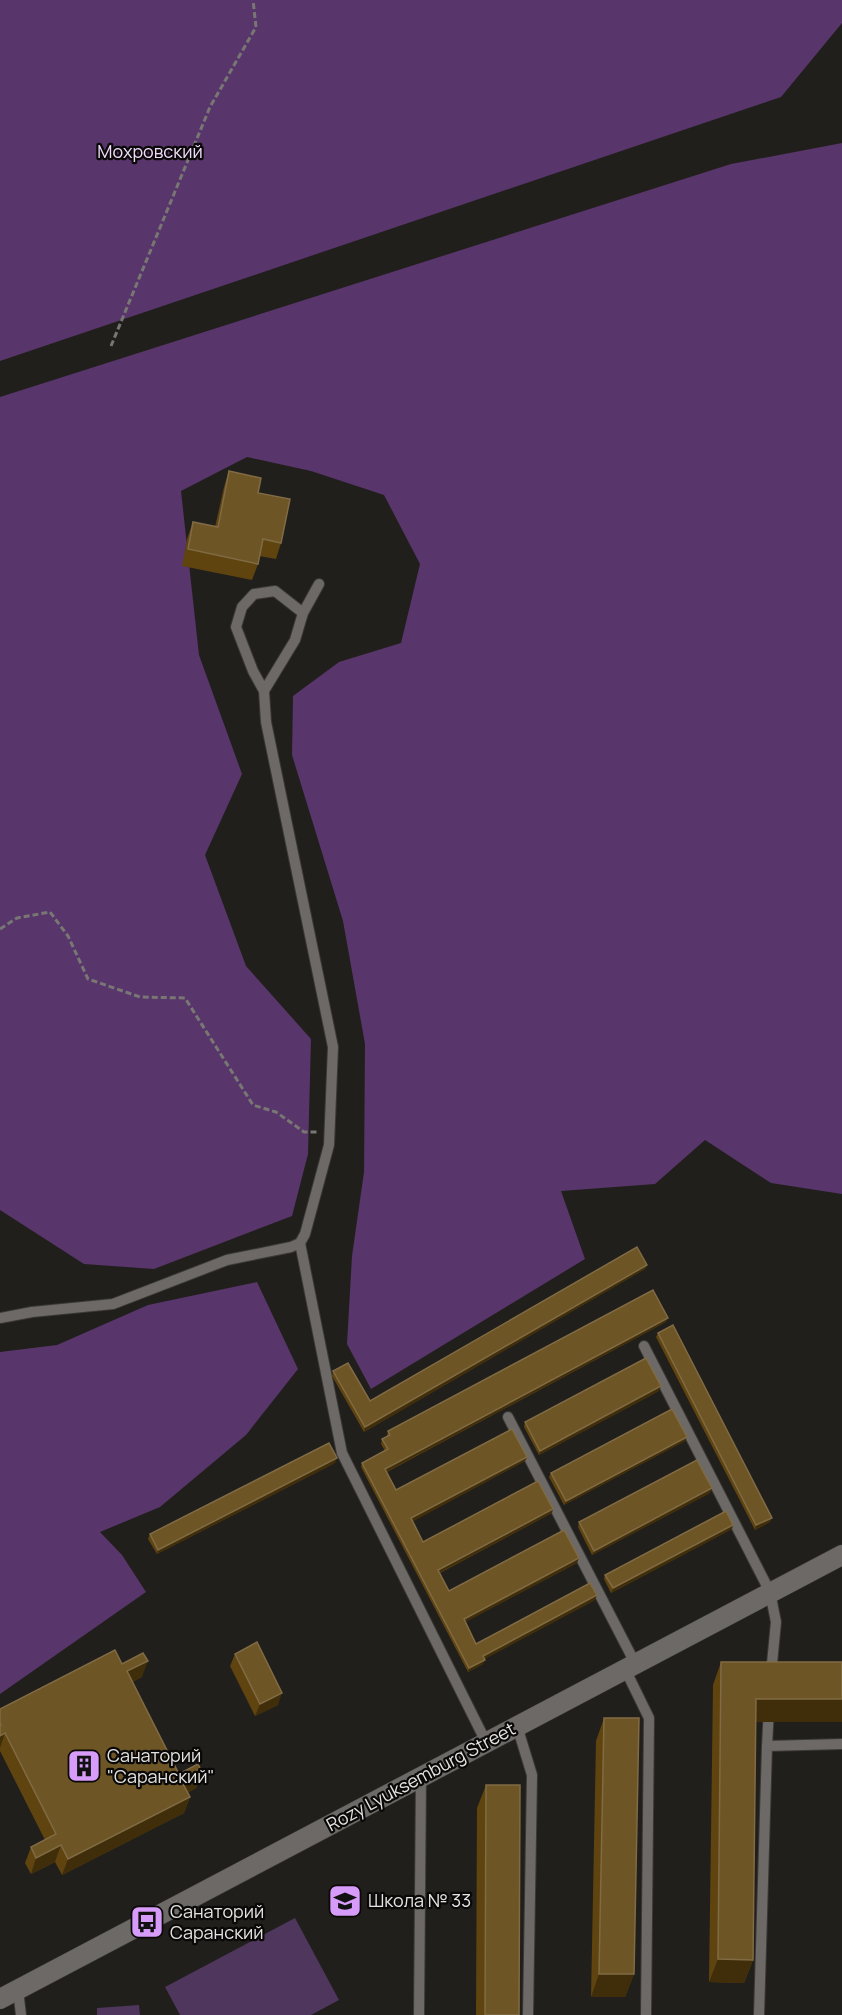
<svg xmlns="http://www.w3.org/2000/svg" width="842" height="2015" font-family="Manrope,sans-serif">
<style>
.green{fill:#4e365c}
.forest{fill:#58356a}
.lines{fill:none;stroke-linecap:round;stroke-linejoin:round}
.lane-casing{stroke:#3b3936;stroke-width:12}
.street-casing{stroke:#3b3936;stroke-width:21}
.path{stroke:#787774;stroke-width:3;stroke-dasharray:6 3;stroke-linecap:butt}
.lane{stroke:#6c6966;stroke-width:10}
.street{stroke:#6c6966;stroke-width:20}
.wall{fill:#5f4410}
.shaded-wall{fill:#402e0b}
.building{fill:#6d5526;stroke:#806b44;stroke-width:1.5}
.labels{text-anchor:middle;stroke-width:4.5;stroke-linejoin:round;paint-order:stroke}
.park-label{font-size:18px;fill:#f0dbfd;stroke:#0a0908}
.poi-label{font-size:18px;fill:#e4e3e1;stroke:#0a0908;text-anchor:start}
.street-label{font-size:18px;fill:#e4e3e1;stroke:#0a0908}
</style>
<rect width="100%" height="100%" fill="#211f1c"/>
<path class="green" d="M295 1918 339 2000 311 2015H180L165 1987Z
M139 2005 140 2015H97V2008Z"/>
<path class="forest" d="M0 0H842V23L781 97 0 361Z
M842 143V1194L771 1183 705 1140 655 1184 561 1191 585 1259 371 1389 347 1344 352 1256 364 1172 365 1044 343 921 292 755 293 696 339 662 401 643 420 564 384 495 311 471 247 457 181 491 199 655 242 774 205 855 246 966 311 1039 308 1154 292 1216 154 1269 84 1264 0 1210V397L731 164Z
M257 1282 298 1369 246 1435 160 1507 100 1532 122 1555 146 1592 0 1694V1352L57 1345 148 1305Z"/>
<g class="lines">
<g class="lane-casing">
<path id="lane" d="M264 691 253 671 236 627 242 607 254 594 275 591 303 613
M300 1243 342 1453 486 1742
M0 1318 32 1312 113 1304 227 1260 291 1247 300 1243 305 1234 329 1145 333 1047 266 722 264 691 295 640 303 613 319 584
M644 1346 770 1592 776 1622 771 1674
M508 1417 635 1663
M625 1669 649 1718 646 2015
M517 1726 532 1775 528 2015
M767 1746 769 1708
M18 1990 21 2015
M419 2015 421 1777
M759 2015 767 1746 842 1744"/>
</g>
<g class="street-casing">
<path id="street" d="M0 1999 842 1555"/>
</g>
<path class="path" d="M111 346 210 107 256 27 253 0
M0 929 17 918 50 912 68 936 88 979 140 997 185 998 253 1105 276 1112 304 1132H318"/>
<use href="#lane" class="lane"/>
<use href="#street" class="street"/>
</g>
<path class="wall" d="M229 471 258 493 281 543 276 559 259 556 258 564 252 580 182 566 187 539 193 522 215 527 224 487Z
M647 1265 645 1269 364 1432 332 1376 333 1371 370 1401Z
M666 1322 387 1472 396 1490 527 1457 525 1461 413 1521 423 1542 552 1513 440 1573 449 1591 577 1563 465 1622 476 1644 595 1600 484 1659 483 1664 468 1672 361 1467 362 1463 385 1451 381 1444 382 1439 387 1437V1435L388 1431Z
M658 1333 770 1522 755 1530 656 1337Z
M659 1391 539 1455 524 1427 525 1422Z
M685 1441 564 1505 549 1477 551 1473Z
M335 1463 157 1554 148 1539 150 1534Z
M710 1493 592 1555 578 1527 579 1522Z
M732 1529 611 1593 604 1579 605 1575Z
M235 1654 278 1705 255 1716 230 1666Z
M721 1662H842V1722H756L753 1960 744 1983 709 1982 713 1685Z
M122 1664 142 1677 132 1682 179 1774 202 1772 196 1788 187 1793 190 1797 184 1813 62 1875 55 1862 31 1874 25 1863 31 1847 45 1840 0 1751V1709Z
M604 1718 634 1974 625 1997H591L596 1741Z
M486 1785 519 2015H476L477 1808Z"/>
<path class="shaded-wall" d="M647 1265 645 1269 364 1432 365 1427Z
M668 1318 666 1322 384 1473 385 1469Z
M661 1386 659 1391 539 1455 540 1451Z
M687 1437 685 1441 564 1505 566 1501Z
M527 1457 525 1461 410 1523 411 1518Z
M337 1458 335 1463 157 1554 158 1550Z
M712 1488 710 1493 592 1555 594 1551Z
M553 1509 552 1513 437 1574 438 1570Z
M772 1518 770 1522 755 1530 756 1525Z
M733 1525 732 1529 611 1593 613 1588Z
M579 1558 577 1563 462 1624 464 1619Z
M597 1595 595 1600 481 1661 483 1656Z
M485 1660 483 1664 468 1672 469 1668Z
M148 1661 142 1677 121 1688 127 1671Z
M282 1693 278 1705 255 1716 260 1704Z
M756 1699H842V1722H748Z
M5 1733 0 1748V1736Z
M202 1772 196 1788 176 1799 182 1782Z
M190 1797 184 1813 62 1875 68 1859Z
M61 1845 55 1862 31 1874 36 1858Z
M718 1959 753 1960 744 1983 709 1982Z
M599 1974H634L625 1997H591Z"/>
<path class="building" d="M229 471 261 478 258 493 290 499 281 543 263 539 258 564 188 549 193 522 218 527Z
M637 1247 647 1265 365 1427 333 1371 348 1363 370 1401Z
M653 1290 668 1318 385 1469 396 1490 512 1429 527 1457 411 1518 423 1542 538 1481 553 1509 438 1570 449 1591 564 1530 579 1558 464 1619 476 1644 590 1583 597 1595 483 1656 485 1660 469 1668 362 1463 388 1449 382 1439 390 1435 388 1431Z
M673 1325 772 1518 756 1525 658 1333Z
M646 1358 661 1386 540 1451 525 1422Z
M672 1409 687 1437 566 1501 551 1473Z
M329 1443 337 1458 158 1550 150 1534Z
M697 1460 712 1488 594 1551 579 1522Z
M726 1511 733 1525 613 1588 605 1575Z
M257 1642 282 1693 260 1704 235 1654Z
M115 1650 122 1664 143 1653 148 1661 127 1671 179 1774 198 1764 202 1772 182 1782 190 1797 68 1859 61 1845 36 1858 31 1847 56 1834 5 1733 0 1736V1726L1 1725 0 1723V1709Z
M721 1662H842V1699H756L753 1960 718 1959Z
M604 1718H639L634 1974H599Z
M486 1785H520L519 2015H485Z"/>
<defs>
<g id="building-square" transform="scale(1.725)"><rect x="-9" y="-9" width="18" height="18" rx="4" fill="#d79bf9" stroke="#0a0908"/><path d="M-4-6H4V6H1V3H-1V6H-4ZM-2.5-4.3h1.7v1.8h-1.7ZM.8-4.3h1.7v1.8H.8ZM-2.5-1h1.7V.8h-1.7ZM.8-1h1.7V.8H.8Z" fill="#111"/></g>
<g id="school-square" transform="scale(1.725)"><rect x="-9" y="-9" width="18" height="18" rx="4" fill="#d79bf9" stroke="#0a0908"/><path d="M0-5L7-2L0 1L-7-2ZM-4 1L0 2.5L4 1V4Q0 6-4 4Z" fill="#111"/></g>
<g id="bus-square" transform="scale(1.725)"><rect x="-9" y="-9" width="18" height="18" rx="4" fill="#d79bf9" stroke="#0a0908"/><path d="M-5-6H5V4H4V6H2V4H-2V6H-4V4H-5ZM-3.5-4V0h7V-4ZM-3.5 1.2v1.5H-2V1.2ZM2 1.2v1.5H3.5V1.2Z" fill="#111"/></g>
</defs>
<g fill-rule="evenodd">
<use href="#building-square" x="84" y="1766"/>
<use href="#school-square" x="345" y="1901"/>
<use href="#bus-square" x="147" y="1922"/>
</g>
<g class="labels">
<g class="park-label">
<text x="150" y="158">Мохровский</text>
</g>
<g class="poi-label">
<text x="107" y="1762">Санаторий<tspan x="107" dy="21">"Саранский"</tspan></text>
<text x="368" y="1907">Школа № 33</text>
<text x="170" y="1918">Санаторий<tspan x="170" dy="21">Саранский</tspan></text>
</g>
<g class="street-label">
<text transform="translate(421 1777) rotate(-28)" y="6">Rozy Lyuksemburg Street</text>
</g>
</g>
</svg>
